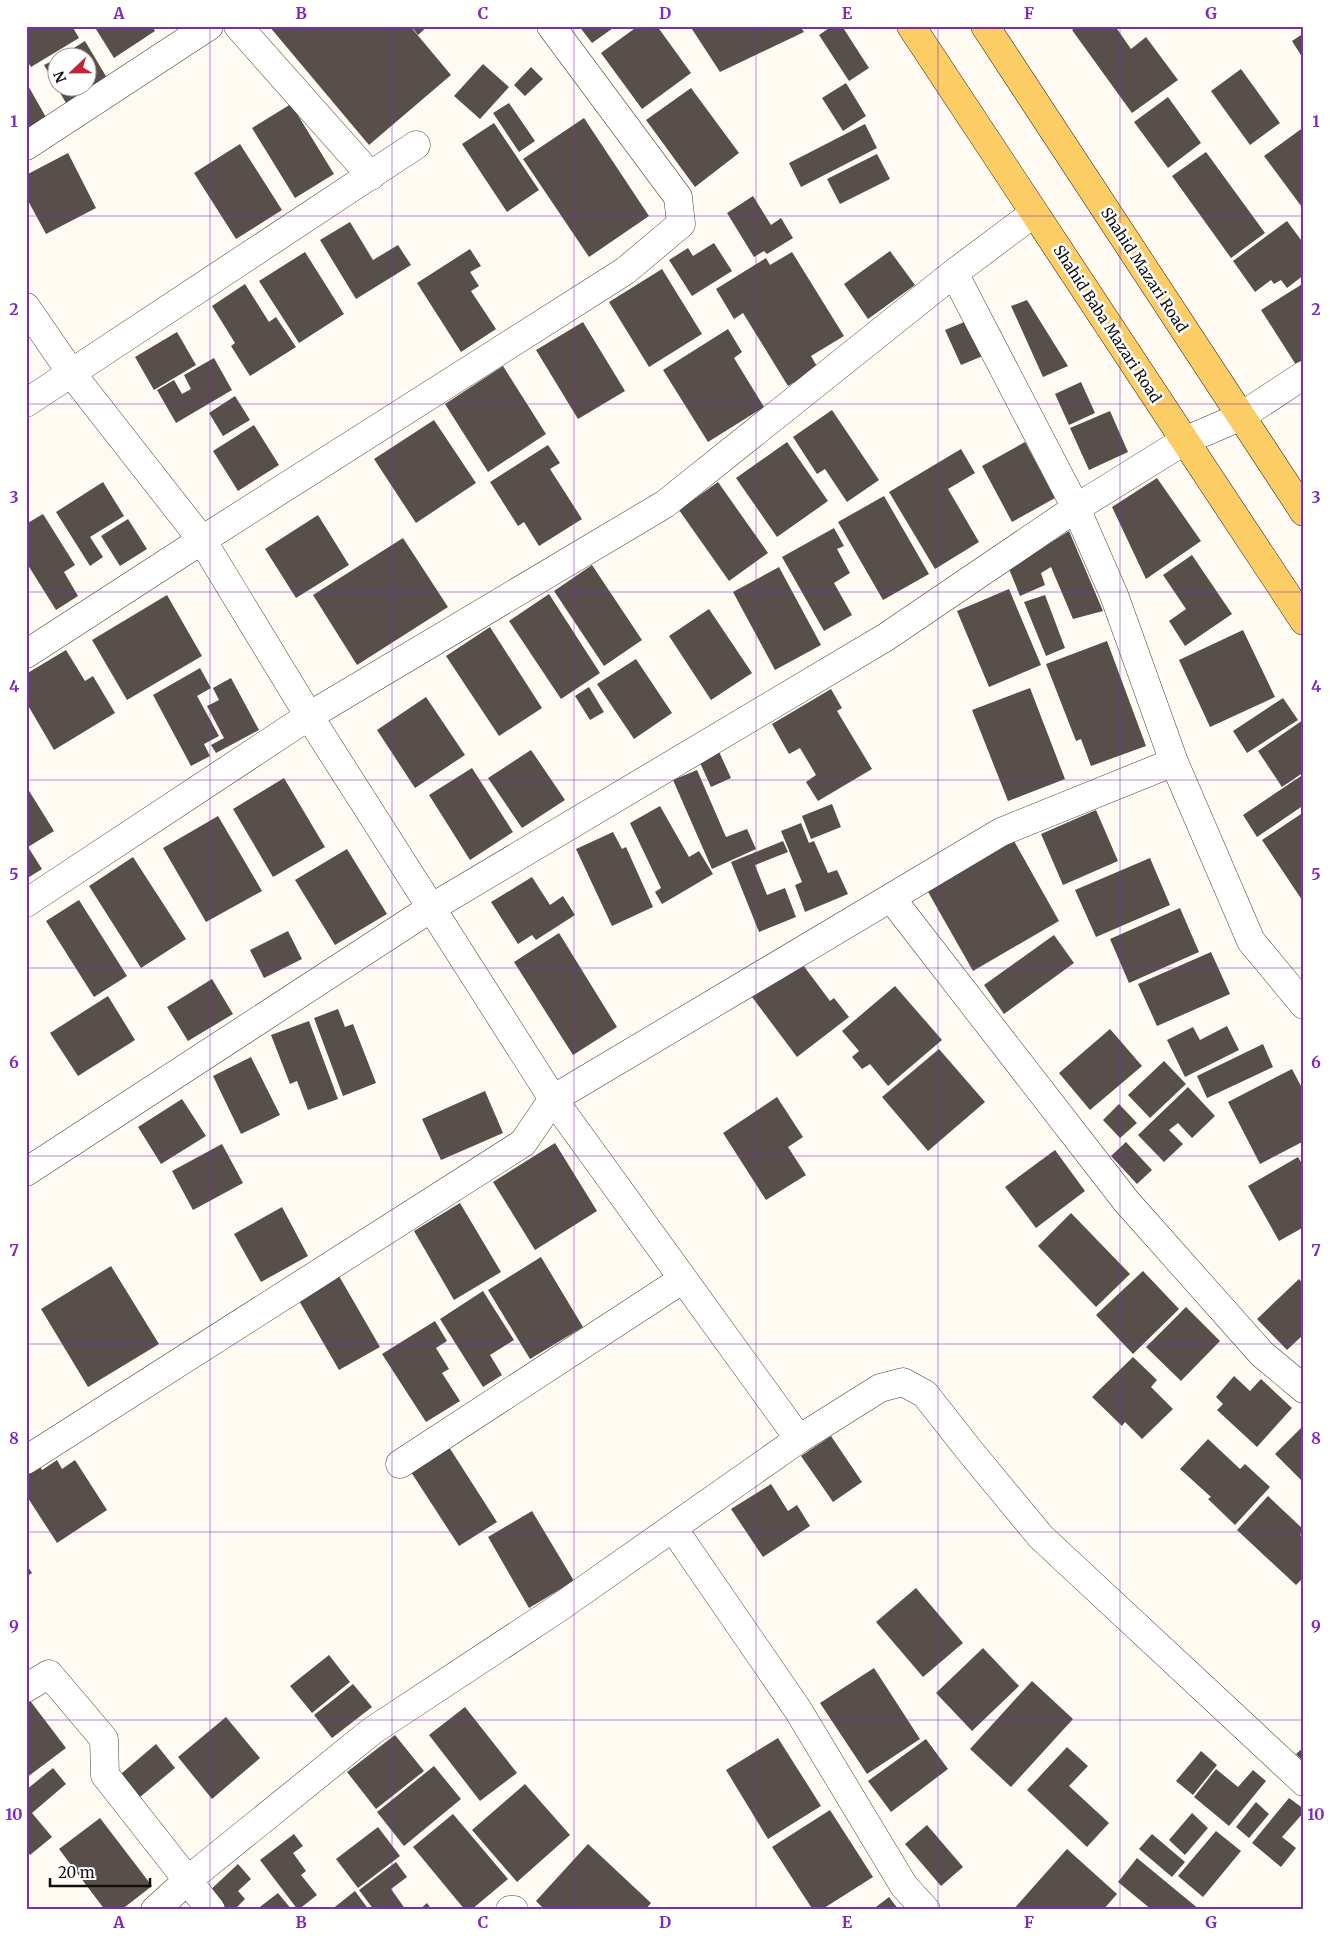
<svg xmlns="http://www.w3.org/2000/svg" width="1330" height="1936" font-family="Merriweather,serif">
<style>
.building{fill:#584f4b}
.lines{fill:none;stroke-linecap:round;stroke-linejoin:round}
.minor-casing{stroke:#424242;stroke-width:29}
.major-casing{stroke:#202020;stroke-width:29}
.minor{stroke:#fff;stroke-width:28}
.major{stroke:#fccd65;stroke-width:28}
.grid{fill:none;stroke:#7b2cbf;stroke-width:1;stroke-opacity:0.55}
.labels{text-anchor:middle;stroke-width:5;stroke-linejoin:round;paint-order:stroke}
.street-label{font-size:15px;fill:#0f0f0f;stroke:#fff}
.neatline{fill:none;stroke:#7b2cbf;stroke-width:2}
.grid-label{font-size:16px;text-anchor:middle;font-weight:bold;fill:#7b2cbf}
</style>
<rect width="100%" height="100%" fill="#fffbf2"/>
<path class="building" d="M26 26H72L79 38 31 67 26 59Z
M94 26H152L155 31 114 58Z
M269 26H410L451 75 369 145Z
M411 26H428L418 35Z
M579 26H616L592 43Z
M638 26H657L691 73 642 109 601 53Z
M690 26H800L804 32 720 72Z
M832 26H842L869 68 849 81 819 35Z
M1078 26H1115L1131 49 1146 37 1178 80 1132 113 1072 30Z
M1304 33V60L1292 41Z
M85 41 107 78 66 103 44 65 58 58V88H88V58H58Z
M483 64 509 87 480 119 454 96Z
M531 67 543 79 525 96 514 85Z
M1241 69 1280 123 1250 145 1211 91Z
M26 82 47 119 26 131Z
M846 83 866 116 843 131 822 98Z
M691 88 739 153 695 187 646 120Z
M1168 97 1201 143 1168 168 1134 122Z
M509 103 535 141 519 152 493 113Z
M291 104 334 174 295 198 252 128Z
M584 118 649 216 589 257 523 159Z
M494 123 539 190 507 212 462 144Z
M865 124 877 148 801 187 789 163Z
M1304 127V210L1264 156Z
M240 144 282 210 236 239 194 173Z
M1206 152 1265 233 1231 258 1172 176Z
M68 153 96 208 46 234 26 197V175Z
M877 154 890 179 840 204 827 179Z
M753 196 771 225 781 218 793 238 767 254 764 251 754 257 727 213Z
M1287 221 1304 244V275L1287 288 1281 280 1274 284 1271 280 1255 292 1233 261Z
M350 222 373 260 398 245 411 265 356 299 320 240Z
M714 243 732 271 692 296 669 260 688 248 693 256Z
M470 249 481 266 470 272 479 286 471 291 496 329 461 352 417 283Z
M890 251 915 285 868 319 844 284Z
M305 252 344 314 299 343 259 281Z
M792 252 844 336 811 356 818 368 788 386 743 313 734 319 716 289 766 258 770 265Z
M662 269 702 334 649 367 609 302Z
M1304 283V364L1298 368 1261 310Z
M245 284 269 322 276 317 296 347 250 376 231 346 235 343 212 306Z
M1027 300 1068 366 1043 377 1011 306Z
M969 320 985 355 961 365 945 330Z
M583 322 625 391 578 419 536 350Z
M728 329 742 352 734 358 764 407 708 442 663 370Z
M177 332 196 365 154 390 135 357Z
M214 358 232 390 176 423 157 390 174 380 182 394 191 389 184 375Z
M503 366 546 434 488 472 445 404Z
M1081 382 1095 413 1069 425 1055 394Z
M235 396 250 420 223 436 209 413Z
M832 410 879 480 847 502 825 469 817 474 793 437Z
M1110 411 1128 452 1089 470 1070 428Z
M434 420 476 483 416 523 374 459Z
M254 425 279 465 238 491 213 451Z
M787 442 828 501 777 537 736 478Z
M1025 442 1055 498 1012 522 982 466Z
M548 445 560 463 550 469 582 519 539 546 524 522 518 526 490 482Z
M961 449 975 473 948 489 979 542 935 569 889 492Z
M1157 478 1201 541 1146 579 1112 507Z
M103 482 124 516 90 537 103 557 90 566 56 512Z
M718 482 768 553 729 581 679 510Z
M884 496 929 574 883 600 838 522Z
M43 514 75 565 64 572 78 596 56 610 26 562V524Z
M318 515 349 565 296 598 265 549Z
M128 519 147 549 120 566 101 536Z
M834 528 844 546 837 549 850 573 834 583 852 615 824 631 782 557Z
M1069 531 1103 611 1073 619 1051 567 1041 573 1045 585 1020 596 1009 569Z
M403 538 448 607 357 665 313 595Z
M1192 555 1232 614 1185 646 1169 621 1186 609 1163 575Z
M592 565 642 640 604 666 554 591Z
M779 567 821 645 775 670 733 592Z
M1009 589 1041 665 989 687 957 611Z
M549 594 600 673 561 699 509 621Z
M167 595 202 656 127 700 92 640Z
M1045 595 1065 648 1046 656 1024 602Z
M709 609 752 673 711 700 669 636Z
M490 627 542 708 499 736 446 656Z
M1243 630 1275 697 1210 727 1179 660Z
M1107 641 1146 746 1091 766 1081 739 1076 741 1046 664Z
M66 650 85 681 93 676 115 713 54 750 26 702V674Z
M636 659 672 713 634 739 597 684Z
M200 668 211 688 197 696 219 736 204 744 210 756 191 766 153 695Z
M231 678 259 730 216 753 211 745 224 738 207 706 219 700 213 688Z
M589 687 604 712 590 720 575 696Z
M1030 688 1065 779 1008 801 972 710Z
M831 689 842 708 837 711 872 769 818 801 806 782 816 775 800 748 789 754 772 724Z
M426 697 465 755 415 788 377 730Z
M1283 698 1298 720 1247 753 1233 731Z
M1303 720 1304 772 1282 787 1258 751Z
M716 745 731 778 711 787 696 754Z
M531 750 565 800 522 828 488 778Z
M472 768 513 832 470 860 429 795Z
M697 770 726 837 747 829 756 849 712 869 673 780Z
M1304 774V805L1257 837 1243 815Z
M284 778 325 847 273 877 233 809Z
M26 786 54 831 28 847 42 869 26 879Z
M832 804 841 827 811 839 802 816Z
M660 806 689 857 699 851 713 874 662 904 655 892 661 888 630 823Z
M1096 810 1118 861 1063 885 1041 834Z
M1304 812V903L1262 840Z
M218 816 262 891 206 922 163 848Z
M801 823 809 843 814 841 828 873 837 870 848 894 805 912 795 885 802 882 781 831Z
M613 832 622 849 626 847 653 907 612 926 576 849Z
M783 841 788 852 755 865 767 895 785 888 796 917 759 932 731 862Z
M1014 841 1059 921 973 971 927 890Z
M347 849 387 914 335 945 295 880Z
M133 857 186 939 141 968 89 886Z
M1150 858 1170 905 1096 937 1075 890Z
M532 877 550 905 563 896 575 915 536 940 532 935 518 944 491 902Z
M79 900 127 976 94 997 46 921Z
M1180 908 1199 952 1129 983 1110 939Z
M288 931 302 959 264 978 250 950Z
M559 933 617 1027 573 1055 514 962Z
M1054 935 1074 963 1004 1014 984 985Z
M1211 952 1230 994 1157 1026 1138 984Z
M800 961 830 1001 834 998 849 1017 797 1057 752 997Z
M212 979 233 1014 188 1041 167 1007Z
M895 986 942 1040 888 1086 870 1064 862 1069 852 1057 859 1051 842 1031Z
M108 996 135 1040 78 1076 50 1033Z
M338 1009 345 1027 353 1024 376 1083 343 1096 314 1018Z
M309 1021 338 1099 308 1110 297 1081 290 1084 271 1035Z
M1227 1026 1239 1050 1185 1077 1167 1040 1193 1027 1200 1040Z
M1110 1029 1142 1066 1090 1110 1059 1073Z
M1263 1044 1273 1067 1207 1098 1197 1076Z
M939 1049 985 1102 928 1151 882 1097Z
M251 1057 280 1115 241 1134 213 1076Z
M1164 1061 1186 1084 1150 1118 1128 1095Z
M1292 1069 1304 1092V1141L1260 1164 1228 1102Z
M1188 1087 1215 1116 1192 1138 1178 1123 1169 1130 1183 1144 1164 1162 1138 1135Z
M485 1091 503 1133 441 1160 422 1119Z
M777 1097 803 1137 788 1147 806 1175 766 1200 723 1133Z
M182 1099 206 1136 161 1164 138 1127Z
M1119 1104 1137 1123 1120 1138 1103 1120Z
M1126 1142 1152 1170 1137 1184 1111 1156Z
M555 1143 597 1211 535 1250 493 1182Z
M222 1144 243 1183 193 1210 172 1171Z
M1055 1150 1085 1191 1036 1228 1005 1187Z
M1298 1157 1304 1167V1227L1279 1241 1248 1186Z
M460 1203 501 1272 454 1300 414 1231Z
M282 1207 308 1256 261 1282 234 1234Z
M1071 1213 1130 1274 1096 1307 1038 1246Z
M541 1257 583 1327 530 1359 488 1290Z
M111 1266 159 1344 88 1387 41 1309Z
M1143 1271 1179 1309 1133 1354 1096 1315Z
M339 1276 380 1347 339 1370 298 1299Z
M1299 1279 1304 1285V1334L1287 1350 1257 1319Z
M483 1291 514 1340 490 1355 502 1375 483 1387 440 1319Z
M1186 1307 1220 1341 1181 1381 1146 1347Z
M435 1321 447 1341 436 1348 449 1369 442 1373 460 1401 426 1422 382 1354Z
M1133 1357 1157 1380 1151 1387 1173 1409 1142 1439 1125 1422 1122 1426 1092 1397Z
M1234 1376 1250 1391 1261 1379 1292 1408 1257 1447 1217 1410 1223 1404 1216 1397Z
M1304 1425V1483L1275 1454Z
M831 1436 862 1482 833 1502 801 1456Z
M1208 1439 1240 1469 1245 1464 1270 1487 1235 1525 1208 1499 1211 1497 1180 1469Z
M449 1447 497 1522 459 1546 411 1472Z
M36 1460 42 1470 57 1460 62 1469 75 1460 107 1510 57 1543 26 1495V1467Z
M771 1484 788 1511 797 1505 810 1526 763 1557 731 1509Z
M1268 1496 1304 1530 1300 1535 1304 1538V1577L1296 1585 1237 1530Z
M532 1511 574 1581 529 1608 488 1537Z
M26 1564 32 1573 26 1577Z
M916 1588 963 1643 923 1677 876 1622Z
M983 1648 1019 1686 972 1731 936 1693Z
M329 1655 350 1682 312 1713 290 1686Z
M874 1668 920 1739 867 1774 820 1703Z
M1032 1681 1073 1719 1011 1787 970 1749Z
M353 1684 372 1707 332 1738 314 1715Z
M28 1698 66 1748 26 1778V1700Z
M465 1707 517 1773 480 1801 429 1735Z
M226 1717 260 1758 212 1799 178 1757Z
M395 1735 424 1771 376 1809 347 1772Z
M778 1738 821 1806 768 1839 726 1770Z
M926 1739 948 1769 891 1812 868 1781Z
M156 1744 175 1768 134 1802 115 1779Z
M1067 1747 1088 1766 1069 1786 1109 1823 1087 1847 1027 1790Z
M1304 1747V1762L1296 1754Z
M1201 1751 1217 1765 1193 1795 1176 1781Z
M434 1766 461 1799 404 1846 377 1812Z
M53 1768 66 1784 32 1813 52 1837 30 1855 26 1850V1790Z
M1216 1769 1238 1787 1253 1770 1266 1781 1229 1826 1194 1797Z
M525 1784 570 1835 517 1882 472 1830Z
M1289 1798 1304 1809V1812L1282 1837 1296 1848 1281 1867 1252 1843Z
M1256 1802 1269 1814 1249 1838 1236 1827Z
M830 1810 873 1877 821 1910H813L772 1847Z
M1192 1813 1208 1828 1185 1855 1169 1840Z
M453 1814 508 1879 471 1910H465L413 1847Z
M100 1818 152 1886 121 1910H105L59 1849Z
M927 1825 963 1867 941 1886 905 1844Z
M378 1827 400 1856 358 1888 336 1859Z
M1216 1831 1241 1851 1203 1897 1178 1876Z
M294 1834 303 1846 293 1853 306 1871 301 1875 317 1895 298 1910 260 1860Z
M1152 1834 1185 1862 1172 1877 1139 1849Z
M588 1844 651 1903 645 1910H545L536 1901Z
M1067 1849 1117 1894 1103 1910H1013Z
M1137 1858 1200 1910H1152L1118 1882Z
M396 1862 407 1877 391 1889 406 1910H374L359 1890Z
M238 1864 251 1879 238 1891 245 1899 234 1910H222L206 1894Z
M355 1891 369 1910H331Z
M278 1893 292 1910H256Z
M889 1897 899 1910H872Z
M427 1903 432 1910H419Z"/>
<g class="lines">
<g class="minor-casing">
<path id="minor" d="M238 26 371 176
M26 146 209 26
M954 273 1076 508 1114 595 1174 762 1251 941 1304 1005
M26 307 72 374 202 540 309 716 553 1099 799 1439
M26 403 416 145
M26 654 202 540 625 271 681 224 678 197 551 26
M891 898 1126 1201 1262 1354 1304 1389
M26 903 309 716 665 504 954 273 1034 213
M26 1172 431 908 886 637 1076 508 1184 441 1240 417 1304 375
M26 1460 523 1143 553 1099 1001 832 1174 762
M400 1464 683 1279
M673 1528 798 1710 904 1886 926 1910
M26 1688 49 1674 104 1739 105 1775 211 1910
M155 1910 189 1879 372 1731 560 1607 799 1439 880 1388 903 1382 925 1394 969 1450 1041 1537 1304 1782
M510 1910H514"/>
</g>
<g class="major-casing">
<path id="major" d="M911 26 1304 621
M985 26 1304 512"/>
</g>
<use href="#minor" class="minor"/>
<use href="#major" class="major"/>
</g>
<path class="grid" d="M210 26V1910M392 26V1910M574 26V1910M756 26V1910M938 26V1910M1120 26V1910M26 216H1304M26 404H1304M26 592H1304M26 780H1304M26 968H1304M26 1156H1304M26 1344H1304M26 1532H1304M26 1720H1304"/>
<g class="labels">
<g class="street-label">
<text transform="translate(1144 270) rotate(57)" y="5">Shahid Mazari Road</text>
<text transform="translate(1107 324) rotate(57)" y="5">Shahid Baba Mazari Road</text>
</g>
</g>
<rect width="1330" height="1936" fill="none" stroke="#ffffff" stroke-width="55"/>
<g transform="translate(72 72) rotate(248)"><circle r="24" fill="#ffffff" stroke="#9f9f9f"/>
<path d="M0-4L9 19L0 12L-9 19Z" fill="#c42235"/>
<text y="-8" font-size="14" font-weight="bold" text-anchor="middle" fill="#0f0f0f">N</text>
</g>
<path d="M50 1878v8h100v-8" fill="none" stroke="#0f0f0f" stroke-width="2.5"/>
<text x="58" y="1878" font-size="15" fill="#0f0f0f" stroke="#ffffff" stroke-width="4" paint-order="stroke">20 m</text>
<rect x="28" y="28" width="1274" height="1880" class="neatline"/>
<g class="grid-label">
<text x="119" y="19">A</text>
<text x="301" y="19">B</text>
<text x="483" y="19">C</text>
<text x="665" y="19">D</text>
<text x="847" y="19">E</text>
<text x="1029" y="19">F</text>
<text x="1211" y="19">G</text>
<text x="14" y="127">1</text>
<text x="1316" y="127">1</text>
<text x="14" y="315">2</text>
<text x="1316" y="315">2</text>
<text x="14" y="503">3</text>
<text x="1316" y="503">3</text>
<text x="14" y="692">4</text>
<text x="1316" y="692">4</text>
<text x="14" y="880">5</text>
<text x="1316" y="880">5</text>
<text x="14" y="1068">6</text>
<text x="1316" y="1068">6</text>
<text x="14" y="1256">7</text>
<text x="1316" y="1256">7</text>
<text x="14" y="1444">8</text>
<text x="1316" y="1444">8</text>
<text x="14" y="1632">9</text>
<text x="1316" y="1632">9</text>
<text x="14" y="1820">10</text>
<text x="1316" y="1820">10</text>
<text x="119" y="1928">A</text>
<text x="301" y="1928">B</text>
<text x="483" y="1928">C</text>
<text x="665" y="1928">D</text>
<text x="847" y="1928">E</text>
<text x="1029" y="1928">F</text>
<text x="1211" y="1928">G</text>
</g>
</svg>
